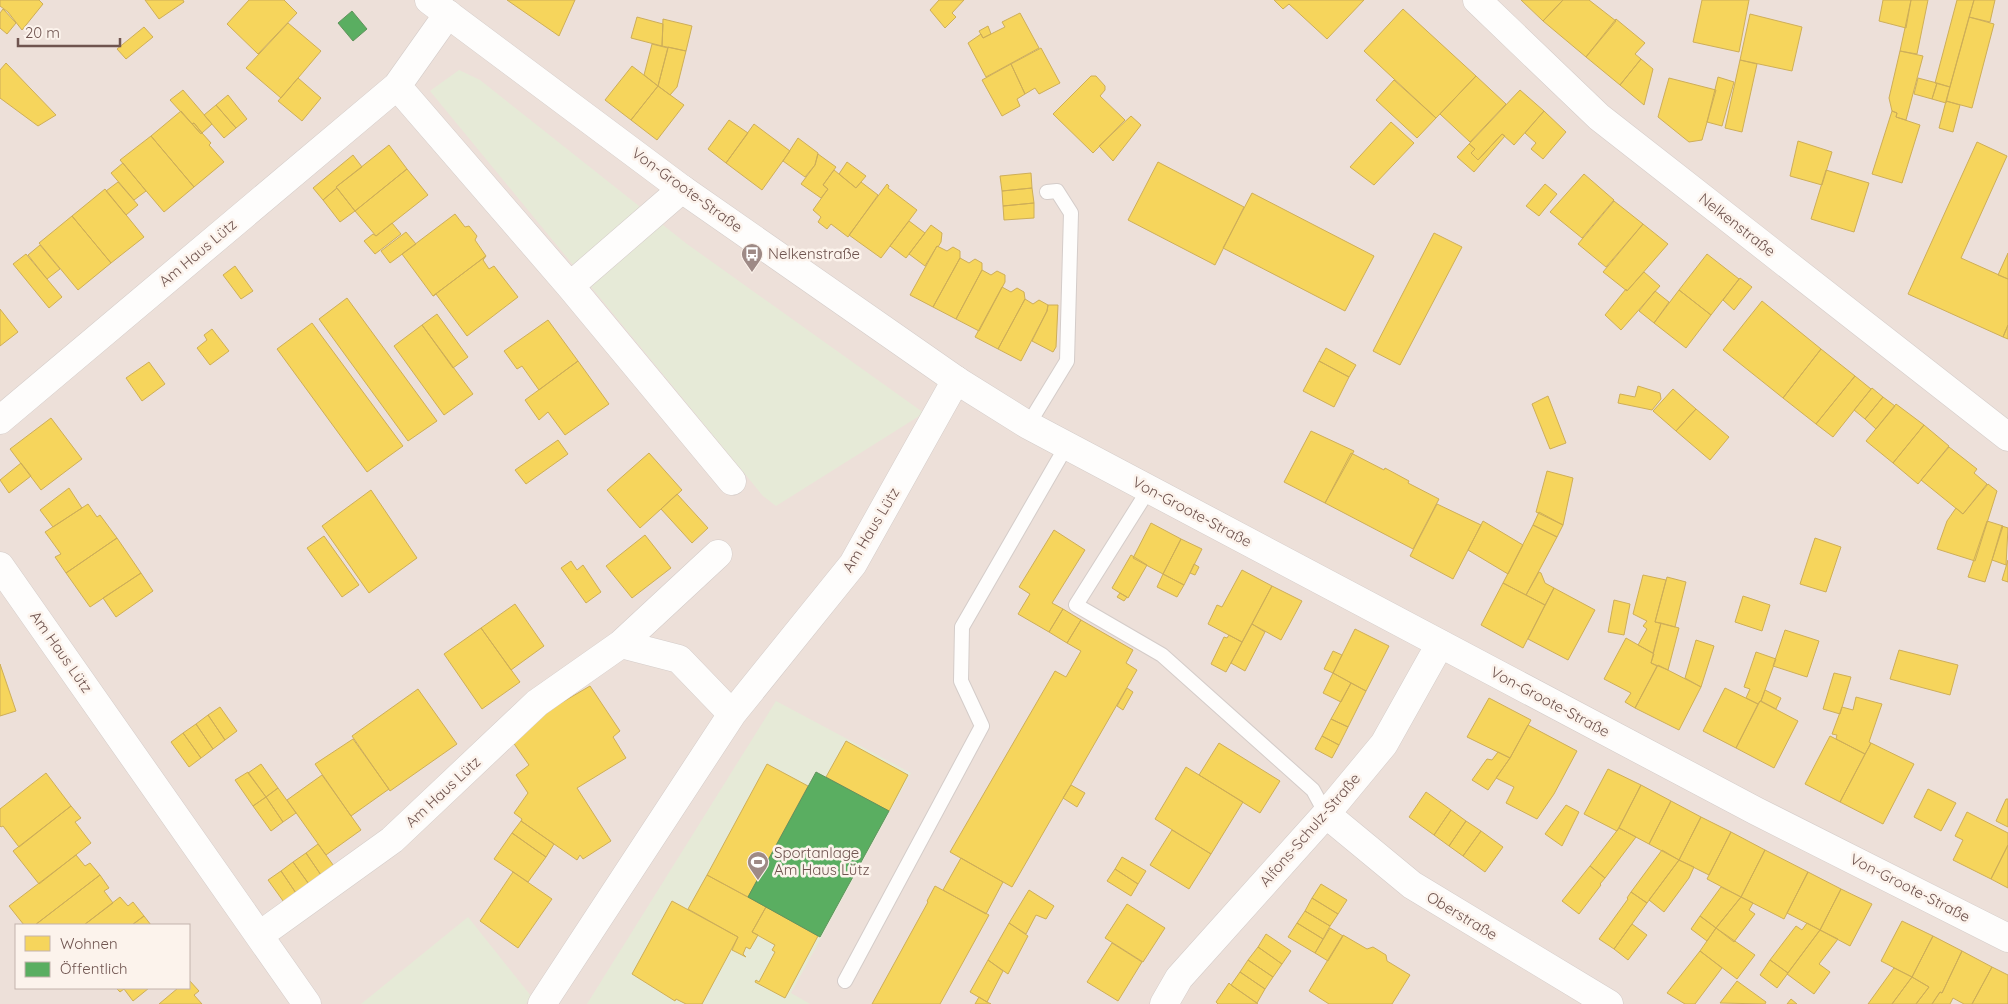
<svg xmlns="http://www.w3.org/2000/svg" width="2008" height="1004" font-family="Quicksand,sans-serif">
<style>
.residential{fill:#ede0d9;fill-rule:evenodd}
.green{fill:#e6ead7}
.homes{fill:#f6d55c;stroke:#ceae58}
.public{fill:#5aae61;stroke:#60935c}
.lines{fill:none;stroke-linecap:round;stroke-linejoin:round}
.service-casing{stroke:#d4ccc9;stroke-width:16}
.minor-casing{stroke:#d4ccc9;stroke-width:29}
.tertiary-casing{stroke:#d4ccc9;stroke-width:29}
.service{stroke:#fefdfc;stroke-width:14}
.minor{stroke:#fefdfc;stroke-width:28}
.tertiary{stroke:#fefdfc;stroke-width:28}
.labels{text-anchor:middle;stroke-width:5;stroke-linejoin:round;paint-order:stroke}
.street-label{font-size:15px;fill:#6f544f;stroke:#fcf3ec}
.poi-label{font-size:15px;fill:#6f544f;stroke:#fcf3ec;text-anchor:start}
</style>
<rect width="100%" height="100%" fill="#f5efeb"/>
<path class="residential" d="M0 0H2008V1004H0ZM16 925H189V988H16Z"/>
<path class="green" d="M459 70 480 80 687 244 924 413 776 506 763 496 430 91Z
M776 701 911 773 791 993 810 1004H587Z
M468 917 531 996 526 1004H361Z"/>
<path class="homes" d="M0 0H39L43 4 22 30 8 12 0 6Z
M145 0H183L184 2 159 19Z
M249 0H284L297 13 258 54 227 24Z
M507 0H575L559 36Z
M939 0H964L952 13 956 17 945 28 930 10Z
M1274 0H1364L1327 39 1289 4 1283 9Z
M1521 0H1563L1543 21Z
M1563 0H1589L1616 21 1586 57 1543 21Z
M1702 0H1749L1739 52 1693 42Z
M1883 0H1911L1906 28 1879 21Z
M1911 0H1928L1917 54 1900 51Z
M1957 0H1974L1950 87 1935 83Z
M1974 0H1995L1990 22 1969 17Z
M3 9 16 23 7 34 0 28V13Z
M1403 9 1476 76 1436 118 1364 51Z
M1020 13 1039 48 986 77 968 43 981 34 983 38 1005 27 1002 22Z
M1750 14 1802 27 1792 71 1740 60Z
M637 17 663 24 662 46 631 38Z
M1969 17 1994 24 1972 108 1946 101Z
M663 19 692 26 686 51 662 46Z
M1616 19 1645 43 1635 54 1641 59 1620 85 1586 57Z
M288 23 321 51 281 98 246 68Z
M988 26 991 34 983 38 979 31Z
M144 27 153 37 126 59 117 49Z
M652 44 668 48 658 86 644 75Z
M668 47 686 51 677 87 670 95 658 86Z
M1041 48 1060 83 1039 94 1035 88 1025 94 1011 64Z
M1900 51 1923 56 1906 120 1896 117 1897 113 1892 111 1889 98Z
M1641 59 1653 69 1644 105 1620 85Z
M1740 60 1757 64 1742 132 1725 128Z
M6 63 56 115 38 126 0 98V70Z
M1011 64 1025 94 1017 99 1020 106 1002 116 982 80Z
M632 66 658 86 631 120 605 100Z
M1091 76H1096L1105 86V90L1100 96 1125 120 1093 153 1053 114Z
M1476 76 1506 104 1470 142 1440 114Z
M1718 77 1734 82 1722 126 1707 122Z
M298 78 321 98 302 121 278 101Z
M1669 78 1716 90 1702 140 1689 142 1658 117Z
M1918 78 1937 83 1932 99 1914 94Z
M1394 80 1436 118 1417 138 1376 100Z
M1937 83 1950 87 1946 103 1932 99Z
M658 86 684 105 657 140 631 120Z
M183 90 212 124 202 133 194 123 192 124 170 100Z
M1520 90 1544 111 1514 145 1502 134 1478 160 1471 153 1475 149 1469 144Z
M228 95 247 119 236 128 216 105Z
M1946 101 1960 105 1953 132 1939 128Z
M216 105 236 128 224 138 204 115Z
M181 111 201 134 202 133 211 143 209 145 224 162 194 187 151 136Z
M1544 111 1566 132 1543 159 1531 149 1536 143 1525 133Z
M1892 111 1897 113 1896 117 1920 125 1902 183 1872 174Z
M1131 116 1141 125 1113 161 1099 146Z
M729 120 748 133 726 163 708 149Z
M1391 122 1414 143 1374 185 1350 167Z
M194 123 202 133 201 134 192 124Z
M754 124 790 151 762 190 726 163Z
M1502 134 1505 136 1474 172 1457 157 1469 144 1475 149 1471 153 1478 160Z
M151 136 194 187 164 212 120 160Z
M798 138 818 153 815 165 805 177 783 161Z
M1798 141 1832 152 1822 185 1790 176Z
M1977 142 2007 156 1961 258 2008 279V325L2003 337 1908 294Z
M389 145 407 169 355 211 336 187Z
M818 154 836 167 823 185 828 189 821 198 801 184 815 165Z
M353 155 362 167 336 187 337 188 323 200 313 188Z
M847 162 866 176 856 188 839 174Z
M1158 162 1244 207 1215 265 1128 220Z
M123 163 146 191 134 200 111 173Z
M407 169 428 195 376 236 355 211Z
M834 170 856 188 861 182 878 195 848 237 831 224 827 229 818 222 821 217 813 210 828 189 823 185Z
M1826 170 1869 183 1854 232 1811 219Z
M1031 173 1032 188 1002 191 1000 176Z
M1584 174 1614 200 1582 238 1550 212Z
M118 182 138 205 126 215 106 191Z
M887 184 889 186 888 188 917 210 881 258 849 235Z
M1545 184 1557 194 1539 216 1526 206Z
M337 188 355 211 340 222 323 200Z
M1032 188 1034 203 1003 206 1002 191Z
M105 189 144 237 111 263 72 216Z
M1252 193 1374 256 1345 311 1223 248Z
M1614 201 1643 224 1606 267 1578 244Z
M1034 203V218L1004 220 1003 206Z
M455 214 465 227 469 226 477 236 475 240 486 256 433 296 402 254Z
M72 216 111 263 78 290 39 243Z
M909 221 925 233 906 258 890 246Z
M392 223 401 234 375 254 364 241 373 234 376 236Z
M1643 224 1668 244 1627 291 1603 272Z
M931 225 942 233 941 242 938 247 937 246 925 266 909 254Z
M406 232 416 244 390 263 381 251Z
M1434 233 1462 247 1400 365 1373 351Z
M40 245 60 269 47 279 28 255Z
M937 246 947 251 953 247 960 251V258L933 307 910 295Z
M2008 253V279L1998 275Z
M26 254 62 297 49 308 13 264Z
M1707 254 1739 279 1711 315 1679 290Z
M486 256 483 260 489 269 494 266 518 297 467 336 436 294 433 296Z
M960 258 969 263 975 259 982 263V270L956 319 933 307Z
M235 266 253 291 241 299 223 275Z
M982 270 991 275 997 271 1005 275V282L979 331 956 319Z
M1644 272 1660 286 1621 330 1605 315 1626 289 1627 291Z
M1740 278 1752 287 1734 310 1723 300Z
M1002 287 1011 292 1017 288 1024 292 1025 299 998 349 975 337Z
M1679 290 1711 315 1686 348 1654 323Z
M1655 291 1669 302 1654 323 1639 311Z
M347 298 437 421 408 441 319 319Z
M1025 299 1033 304 1039 300 1048 305 1047 311 1021 361 998 349Z
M1762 301 1821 349 1783 398 1723 350Z
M1048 305H1058L1056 347 1053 352 1032 341 1047 311Z
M0 309 18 332 0 346Z
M437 314 468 357 453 368 422 325Z
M548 320 578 361 539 390 522 366 517 369 504 351Z
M312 323 403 446 367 472 277 349Z
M422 325 473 394 444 415 394 346Z
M2008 325V339L2003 337Z
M212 329 229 351 210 365 197 348 207 340 204 335Z
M1326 348 1356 365 1349 377 1319 361Z
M1821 349 1855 376 1816 424 1783 398Z
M578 361 609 404 565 435 548 412 539 420 525 400Z
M1319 361 1349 377 1334 407 1303 391Z
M149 362 165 384 142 401 126 378Z
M1855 376 1871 389 1833 437 1816 424Z
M1638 386 1660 393 1661 399 1652 410 1618 403 1620 394 1635 397Z
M1872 388 1883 397 1865 419 1854 410Z
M1673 389 1696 409 1676 431 1653 411Z
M1548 396 1566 443 1550 449 1532 404Z
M1883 397 1895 406 1876 429 1865 419Z
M1896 404 1924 425 1893 463 1866 441Z
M1696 409 1729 437 1710 460 1676 431Z
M51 418 82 459 41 490 10 449Z
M1924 425 1949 446 1918 484 1893 463Z
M1311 431 1354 451 1325 503 1284 482Z
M558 440 568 454 526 484 515 470Z
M1949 447 1977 469 1974 473 1987 484 1963 514 1921 480Z
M649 453 682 490 640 528 607 490Z
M1351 453 1384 470 1385 468 1409 481 1408 483 1439 499 1413 549 1325 503Z
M21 463 31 476 9 493 0 480Z
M1547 471 1573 478 1563 525 1536 512Z
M1988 484 1997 491 1975 561 1937 549 1947 521 1956 508 1963 514Z
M69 488 82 508 53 527 40 510Z
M371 490 417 558 369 593 322 526Z
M677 494 708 528 692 543 661 509Z
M88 504 97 517 100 515 117 538 66 573 55 557 61 554 45 532Z
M1437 504 1481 525 1453 579 1410 556Z
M1539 512 1563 525 1557 537 1533 525Z
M1483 521 1523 545 1508 574 1468 550Z
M1987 521 2003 526 1985 582 1968 577Z
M1151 523 1181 539 1163 574 1133 558Z
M1533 525 1557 537 1526 595 1503 583Z
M2002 526 2008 528 2006 565 1992 560Z
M1054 530 1085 550 1052 603 1063 609 1049 632 1018 614 1030 594 1019 587Z
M645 535 671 568 632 598 606 566Z
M324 536 359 585 342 597 307 548Z
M117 538 141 573 90 607 66 573Z
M1815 538 1841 547 1826 592 1800 584Z
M1181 539 1202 549 1184 585 1163 574Z
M1131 555 1147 565 1128 598 1112 588Z
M2008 560V582L2002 580Z
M571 561 577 570 583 565 601 592 586 603 561 568Z
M1194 564 1199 567 1195 575 1190 573Z
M1242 570 1272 586 1242 642 1208 624 1217 605 1222 607Z
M1539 572 1541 573 1545 583 1554 588 1545 605 1526 595Z
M141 573 153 591 116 617 103 598Z
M1163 574 1184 585 1177 597 1157 587Z
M1643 575 1666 580 1655 622 1661 623 1653 653 1638 645 1647 629 1643 626 1647 621 1633 614Z
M1667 577 1686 582 1675 627 1655 622Z
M1503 583 1545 605 1523 648 1481 625Z
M1272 586 1302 601 1281 640 1252 624Z
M1554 588 1595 610 1568 660 1528 639Z
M1120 593 1127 597 1124 601 1117 597Z
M1743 596 1770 605 1762 631 1735 622Z
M1614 600 1630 604 1624 635 1608 632Z
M515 604 544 646 511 670 481 628Z
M1063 609 1081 620 1067 643 1049 632Z
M1081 620 1133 650 1126 663 1137 670 1012 887 950 852 1055 671 1066 677 1081 651 1067 643Z
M1661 623 1679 628 1668 670 1651 663Z
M1252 624 1265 632 1245 671 1231 663Z
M481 628 520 682 482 709 444 654Z
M1355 629 1389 646 1366 691 1333 673Z
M1785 630 1819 641 1807 677 1773 666Z
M1229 635 1242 642 1226 672 1211 664 1224 637 1227 638Z
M1626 638 1654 654 1651 663 1657 666 1635 708 1625 702 1631 693 1604 679Z
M1696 640 1714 646 1701 687 1685 678Z
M1899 650 1958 665 1950 695 1890 679Z
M1333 651 1342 655 1333 673 1324 669Z
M1756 652 1776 659 1761 701H1760L1758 704 1746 698 1750 689 1744 687Z
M0 664 16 711 0 716Z
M1658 665 1701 687 1679 730 1635 708Z
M1333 673 1351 683 1341 702 1323 693Z
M1834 673 1851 677 1840 714 1823 709Z
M1351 683 1366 691 1348 727 1331 719Z
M590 686 620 731 613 737 626 758 577 788 611 841 583 859 580 855 577 860 521 821 522 819 514 813 528 793 516 775 529 765 510 738 561 703Z
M1127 688 1133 692 1123 710 1117 706Z
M1725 688 1758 704 1736 748 1703 731Z
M418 689 457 744 390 791 352 736Z
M1765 690 1781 698 1776 709 1761 701Z
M1856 697 1882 704 1869 742 1871 743 1865 754 1836 739 1837 735 1832 734 1842 707 1853 710Z
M1489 698 1531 720 1510 758 1467 737Z
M1760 701 1798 721 1774 768 1736 748Z
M220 707 237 731 225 740 208 715Z
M208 715 225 740 213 749 196 724Z
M1331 719 1348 727 1339 745 1322 736Z
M196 724 213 749 201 758 183 733Z
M1528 725 1577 751 1554 794 1537 819 1506 803 1514 787 1496 778 1510 758Z
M183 733 201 758 189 767 171 742Z
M1322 736 1339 745 1332 758 1315 749Z
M1830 736 1865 754 1840 802 1805 784Z
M353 739 389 789 351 816 315 764Z
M846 741 908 775 889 811 826 777Z
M1219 743 1280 781 1260 813 1199 775Z
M1871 743 1914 764 1883 824 1840 802Z
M1498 752 1510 758 1488 790 1472 780 1487 759 1492 760Z
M261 764 278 788 266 797 248 773Z
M767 764 808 786 748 897 707 875Z
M1186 767 1243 802 1211 854 1155 819Z
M1608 769 1641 785 1617 831 1584 814Z
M248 772 266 797 253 806 235 780Z
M46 773 71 806 19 847 3 826 1 827 0 826V809Z
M322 775 361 830 326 855 287 800Z
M1071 785 1085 793 1077 807 1063 798Z
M1641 785 1671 801 1649 844 1619 828Z
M278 788 296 813 283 822 266 797Z
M1928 789 1956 803 1941 831 1914 817Z
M1426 792 1451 810 1434 835 1409 817Z
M266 797 283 822 271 831 253 806Z
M2006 799H2008V827L1996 821Z
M1671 801 1701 817 1679 860 1649 844Z
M1566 805 1579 812 1562 846 1545 834Z
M71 806 81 818 75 822 91 843 39 884 13 851Z
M1451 810 1466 821 1449 846 1434 835Z
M1967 812 2008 833V845L1991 879 1953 860 1963 840 1955 836Z
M1701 817 1731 832 1709 875 1679 860Z
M521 821 554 844 546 857 512 833Z
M1466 821 1481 831 1463 856 1449 846Z
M1619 828 1636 837 1605 878 1590 866Z
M1172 830 1211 854 1189 889 1150 865Z
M1481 831 1503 847 1485 872 1463 856Z
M1731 832 1765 850 1741 897 1707 879Z
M512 833 546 857 528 882 494 859Z
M318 844 336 869 323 878 306 853Z
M2008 845V888L1991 879Z
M1662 850 1679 860 1647 903 1631 892Z
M1765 850 1808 872 1784 919 1741 897Z
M306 853 323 878 311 887 293 862Z
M76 855 85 866 90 863 100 875 35 925H24L9 906Z
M1122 857 1146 871 1138 884 1115 869Z
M961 858 1003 882 986 914 943 890Z
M1679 860 1694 867 1689 878 1664 912 1649 900Z
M293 862 311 887 298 896 281 871Z
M1590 866 1605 878 1600 884 1601 885 1579 914 1562 901Z
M1115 869 1138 884 1131 896 1107 881Z
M281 871 298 896 286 905 268 880Z
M513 872 552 899 518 948 480 921Z
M1808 872 1841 889 1820 930 1787 913Z
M100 875 109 888 104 891 113 903 84 925H35Z
M707 875 766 907 752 932 758 935 750 949 746 947 743 954 746 957 732 950 738 937 688 909Z
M1321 884 1347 900 1338 914 1312 898Z
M935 886 989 915 940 1004H872L928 902 927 901Z
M1721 887 1741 897 1716 928 1700 916Z
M1841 889 1872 904 1850 946 1820 930Z
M1029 890 1054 906 1046 919 1036 915 1026 934 1009 923Z
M1631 892 1647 903 1614 949 1599 939 1628 899 1627 898Z
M120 897 128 906 133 902 144 916 132 925H84Z
M1741 897 1753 903 1749 910 1755 914 1734 942 1716 928Z
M1312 898 1338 914 1330 926 1305 911Z
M672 901 738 937 702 1004H686L676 999 675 1001 632 974Z
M1127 904 1165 928 1143 962 1105 938Z
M766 907 818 936 785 998 755 982 756 980 759 982 775 952 772 950 775 945 752 932Z
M1305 911 1330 926 1323 939 1297 923Z
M144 916 151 925H132Z
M1700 916 1716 928 1707 941 1691 929Z
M1902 921 1933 936 1912 977 1881 961Z
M1009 923 1028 936 1008 974 988 960Z
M1297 923 1323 939 1315 953 1288 937Z
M1807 923 1820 930 1788 973 1770 960 1796 926 1802 930Z
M1632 924 1647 935 1628 960 1614 949Z
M1330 928 1343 936 1328 961 1315 953Z
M1716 928 1755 955 1737 979 1700 951Z
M1820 930 1838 939 1819 964 1830 972 1814 994 1787 974Z
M1266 934 1291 951 1282 964 1258 947Z
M1343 935 1367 949 1373 947 1386 955 1387 961 1410 975 1392 1004H1329L1309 991Z
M1933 936 1962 951 1942 993 1940 992 1932 1004H1916L1929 987 1912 977Z
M1112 943 1142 962 1118 1001 1087 982Z
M1258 947 1282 964 1273 977 1248 960Z
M1700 951 1722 968 1695 1004H1685L1667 993Z
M1962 951 1992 967 1972 1004H1964L1953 998 1950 1004H1932L1940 992 1942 993Z
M988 960 1003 971 987 1002 970 992Z
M1248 960 1273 977 1265 989 1240 972Z
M1770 960 1788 973 1777 988 1760 975Z
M1992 967 2008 975V1004H1972Z
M1894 968 1912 977 1892 1004H1868Z
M1240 972 1265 989 1257 1003 1231 985Z
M1912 977 1929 987 1916 1004H1892Z
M189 980 199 991 194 995 202 1004H159L178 988H189Z
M1737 981 1766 1002 1765 1004 1720 1003Z
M1229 983 1231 985 1258 1004H1218L1216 1002Z
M116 988H149L133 1001 124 989 120 992Z
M979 997 987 1002 991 1004H975Z
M1791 999 1797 1004H1787Z"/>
<path class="public" d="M352 11 367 29 353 41 338 23Z
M816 772 889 811 820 937 748 897Z"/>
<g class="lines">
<g class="service-casing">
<path id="service" d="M1028 425 1067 361 1071 213 1057 191 1047 192
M1149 489 1076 605 1162 655 1313 790 1326 814
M845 981 982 726 961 681 962 627 1067 445"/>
</g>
<g class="minor-casing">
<path id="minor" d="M1477 0 1599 117 2008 437
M397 86 570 286 732 481
M570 286 682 189
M0 420 397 86 448 14
M0 566 307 1004
M621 644 679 659 732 714
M1326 814 1412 885 1609 1004
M260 935 392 840 537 703 621 644 718 554
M542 1004 732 714 853 564 956 380
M1164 1004 1179 978 1326 814 1384 744 1440 644"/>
</g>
<g class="tertiary-casing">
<path id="tertiary" d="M429 0 682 189 956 380 1028 425 1756 811 2008 938"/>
</g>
<use href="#service" class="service"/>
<use href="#minor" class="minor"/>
<use href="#tertiary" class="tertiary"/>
</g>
<defs>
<g id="bus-pin" transform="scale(1.125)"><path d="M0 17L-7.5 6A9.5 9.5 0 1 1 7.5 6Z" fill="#9e8a86" stroke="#fcf3ec"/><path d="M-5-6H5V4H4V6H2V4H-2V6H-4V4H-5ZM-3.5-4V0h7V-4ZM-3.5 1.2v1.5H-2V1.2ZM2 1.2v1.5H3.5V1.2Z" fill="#fff"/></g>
<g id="stadium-pin" transform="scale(1.125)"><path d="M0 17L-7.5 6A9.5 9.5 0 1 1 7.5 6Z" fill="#9e8a86" stroke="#fcf3ec"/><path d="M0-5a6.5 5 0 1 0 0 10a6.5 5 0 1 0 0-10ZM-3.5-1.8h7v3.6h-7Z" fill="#fff"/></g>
</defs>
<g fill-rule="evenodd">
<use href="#bus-pin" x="752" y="254"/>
<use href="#stadium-pin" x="758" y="862"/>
</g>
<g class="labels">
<g class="street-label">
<text transform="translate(687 190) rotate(36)" y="5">Von-Groote-Straße</text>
<text transform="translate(1737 225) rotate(38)" y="5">Nelkenstraße</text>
<text transform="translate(198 253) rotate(-40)" y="5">Am Haus Lütz</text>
<text transform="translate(1192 512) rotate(28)" y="5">Von-Groote-Straße</text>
<text transform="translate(871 530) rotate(-59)" y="5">Am Haus Lütz</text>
<text transform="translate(61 652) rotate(55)" y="5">Am Haus Lütz</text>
<text transform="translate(1550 702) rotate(28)" y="5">Von-Groote-Straße</text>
<text transform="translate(443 792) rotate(-43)" y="5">Am Haus Lütz</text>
<text transform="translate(1310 830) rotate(-49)" y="5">Alfons-Schulz-Straße</text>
<text transform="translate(1910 888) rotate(27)" y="5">Von-Groote-Straße</text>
<text transform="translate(1462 916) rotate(31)" y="5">Oberstraße</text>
</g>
<g class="poi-label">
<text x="768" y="259">Nelkenstraße</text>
<text x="774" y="858">Sportanlage<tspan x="774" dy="17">Am Haus Lütz</tspan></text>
</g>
</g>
<rect x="15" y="924" width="175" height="65" fill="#fcf3ec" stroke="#c4b3ad"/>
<rect x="25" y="936" width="25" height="15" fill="#f6d55c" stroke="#c4b3ad"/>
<text x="60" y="949" font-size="15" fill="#6f544f">Wohnen</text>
<rect x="25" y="962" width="25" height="15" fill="#5aae61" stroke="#c4b3ad"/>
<text x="60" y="974" font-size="15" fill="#6f544f">Öffentlich</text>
<path d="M18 38v8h102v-8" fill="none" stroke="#6f544f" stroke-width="2.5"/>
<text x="25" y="38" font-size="15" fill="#6f544f" stroke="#fcf3ec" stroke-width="4" paint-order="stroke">20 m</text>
</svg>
